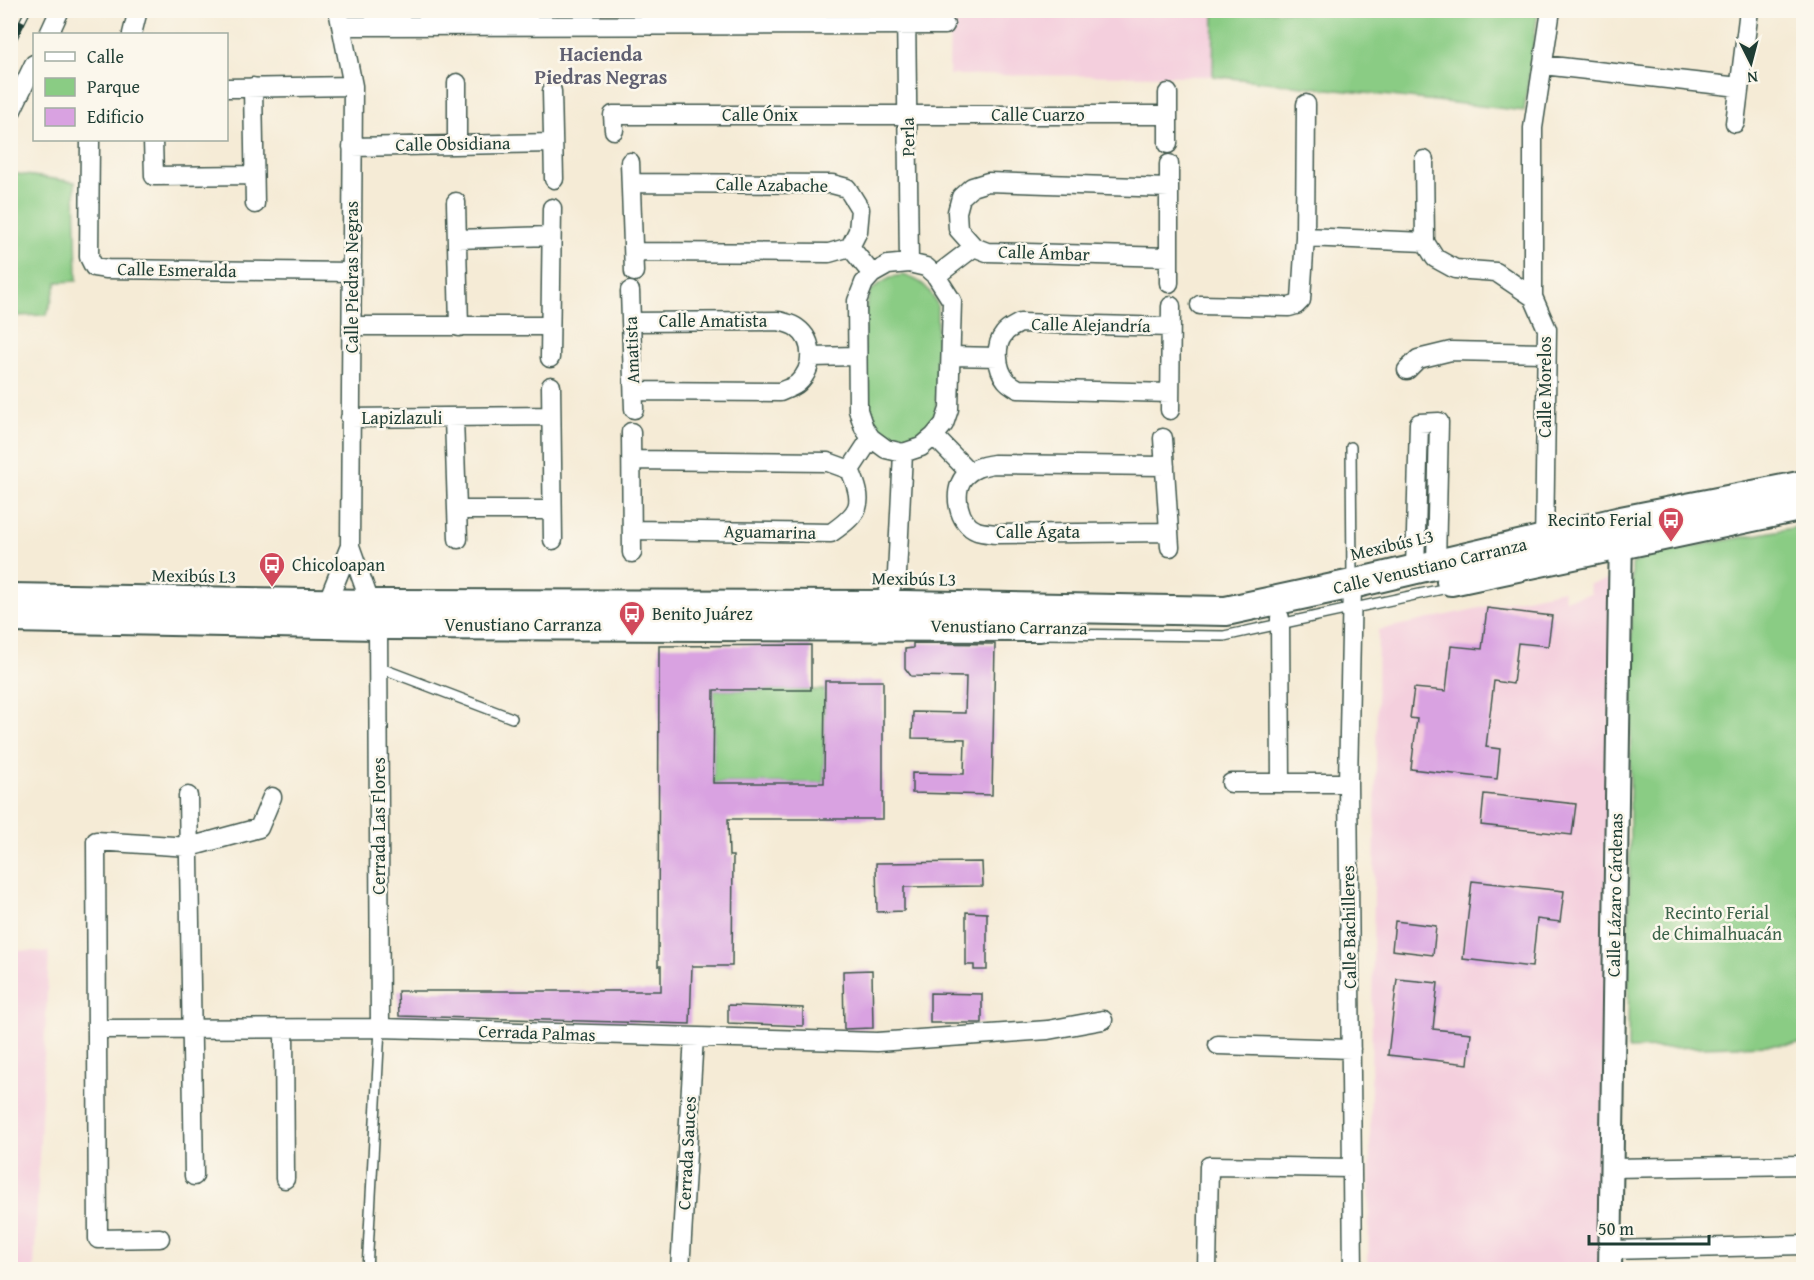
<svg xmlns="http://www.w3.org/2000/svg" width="1814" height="1280" font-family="'Gentium Book Plus',serif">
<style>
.built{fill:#f4cfdd}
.green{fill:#8acc84;stroke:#54845c;stroke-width:1.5}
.building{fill:#d9a2e1}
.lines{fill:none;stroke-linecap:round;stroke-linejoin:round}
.service-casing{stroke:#3f574c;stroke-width:12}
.minor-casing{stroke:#3f574c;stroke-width:21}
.tertiary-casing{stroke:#3f574c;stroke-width:26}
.primary-casing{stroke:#3f574c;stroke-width:32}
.service{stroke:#fff;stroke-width:9}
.minor{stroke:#fff;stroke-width:18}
.tertiary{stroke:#fff;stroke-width:22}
.primary{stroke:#fff;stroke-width:28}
.rail-casing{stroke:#1f3d34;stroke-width:7}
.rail{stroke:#fbf7ec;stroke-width:4.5;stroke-dasharray:14;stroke-linecap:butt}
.labels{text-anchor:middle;stroke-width:5;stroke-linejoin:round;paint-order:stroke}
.street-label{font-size:18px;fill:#1f3d34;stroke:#fbf7ec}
.poi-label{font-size:18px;fill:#1f3d34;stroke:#fbf7ec;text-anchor:start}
.park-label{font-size:18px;fill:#3a6148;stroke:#fbf7ec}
.neighbourhood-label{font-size:20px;font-weight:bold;fill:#606071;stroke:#fbf7ec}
</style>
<rect width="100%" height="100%" fill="#fbf7ec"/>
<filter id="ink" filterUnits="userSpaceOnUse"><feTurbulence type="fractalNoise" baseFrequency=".0167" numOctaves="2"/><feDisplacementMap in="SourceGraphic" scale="12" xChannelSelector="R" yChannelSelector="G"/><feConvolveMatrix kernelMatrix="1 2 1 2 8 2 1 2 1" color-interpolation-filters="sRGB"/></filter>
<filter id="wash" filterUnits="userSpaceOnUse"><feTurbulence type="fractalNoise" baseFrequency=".008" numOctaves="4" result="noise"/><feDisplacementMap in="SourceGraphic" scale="24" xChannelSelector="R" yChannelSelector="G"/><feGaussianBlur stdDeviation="1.35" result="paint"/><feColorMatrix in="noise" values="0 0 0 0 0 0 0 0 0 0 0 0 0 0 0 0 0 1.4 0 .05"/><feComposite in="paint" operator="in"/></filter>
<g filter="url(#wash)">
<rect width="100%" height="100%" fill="#f5ebd6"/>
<path class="built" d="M605 10V14H539L532 11Z
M950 11H1214L1213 76 949 75Z
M1612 579 1602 1269 1368 1270 1378 630 1563 590 1565 599 1591 594 1589 584Z
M11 950 49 952 34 1269H11Z"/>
<path class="green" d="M1214 11H1538L1524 111 1213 76Z
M11 173 75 182 77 281 57 282 47 315 11 316Z
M903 275C923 281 928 287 937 304L936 417 931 429 919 438 905 445H896L872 431 863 411 865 311 870 292 879 284 892 277Z
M1803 526V1044L1628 1049 1632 564 1652 554Z
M714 690H825L824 783H713Z"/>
<g id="blocks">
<path class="building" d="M1487 608 1552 616 1548 646 1518 643 1513 684 1494 681 1486 747 1500 749 1497 779 1411 769 1417 719 1410 718 1414 688 1446 691 1451 646 1482 649Z
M913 643 995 644 992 795 912 793V773L964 774 965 739 912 738 913 712 965 713 966 677 911 676 905 668V649L913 648Z
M811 645V690H714L713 783H824L825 681H883V819H728L729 856H733L732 966H692L690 1024 399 1016 398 991H661V966H658L659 646Z
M1484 794 1576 804 1572 835 1481 825Z
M982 862 983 886 904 887V911L877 912 876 863Z
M1472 881 1564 891 1560 922 1537 919 1532 967 1463 959Z
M966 912 987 913V970H974V965H966Z
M1395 921 1436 926 1433 955 1392 950Z
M872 970 873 1028 844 1029 843 971Z
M1397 979 1438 983 1433 1029 1471 1033 1468 1064 1388 1055Z
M930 993 982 994V1023H930Z
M728 1005 803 1008V1026L728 1023Z"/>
</g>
</g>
<g filter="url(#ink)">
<use href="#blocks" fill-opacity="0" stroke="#3f574c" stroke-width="1.5"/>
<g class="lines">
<g class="service-casing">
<path id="service" d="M1351 447 1352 580
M1042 634 1224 636 1452 587
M378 667 512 718
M367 1270 380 1028"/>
</g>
<g class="minor-casing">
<path id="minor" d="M338 10 353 86 350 546 378 625 380 1028
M906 10 909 263
M342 26 945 25
M49 34 60 10
M132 34 138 10
M1543 65 1739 87
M457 83V144
M253 87 255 204
M226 88 353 86
M552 91 554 179
M10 114 34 64
M1735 123 1749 10
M614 130 613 115H1168
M90 140 89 257 94 267 107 269 352 272
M153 140 154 176 254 175
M1168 144V93
M352 147 553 143
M1424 160 1425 242 1435 258 1455 269 1496 272 1533 297
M630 162 634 272
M631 183 832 184 847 188 860 209 858 231 850 247 829 253 634 252
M456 202 459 327
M1305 237 1425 242
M458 239 551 236
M850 247 872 274
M1169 257 987 252 974 247 958 229 957 212 961 197 972 187 988 182 1169 188
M909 263 926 267 936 276 952 301 949 409 944 424 934 436 921 447 903 453 886 449 871 438 864 428 858 410 857 301 864 283 872 274 888 265Z
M936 276 974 247
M1169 283V164
M630 291 634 409
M1200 305 1289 307 1296 305 1301 300 1305 237 1306 104
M631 322 779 321C785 323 792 324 797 328 815 341 814 368 798 383 794 387 786 389 780 392L634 391
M352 326H550
M951 356 998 357
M812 357 857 356
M550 358 552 208
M1407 370 1418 359 1451 351 1546 353
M551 386 553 540
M1170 393 1018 389C1014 386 1009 384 1006 380 997 369 994 346 1004 334 1007 329 1015 326 1020 323L1171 327
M1170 410 1171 306
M350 418 551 416
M454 418 458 539
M631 432 632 553
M934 436 969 472
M1163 438 1170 547
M1165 466 994 464C982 466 972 468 964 477 952 492 958 524 977 531 983 533 990 533 996 534L1169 532
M850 470 871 438
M458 510H551
M632 530 831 533C861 512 865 504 850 470L828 462 632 460
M1544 548 1547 329 1533 297V128L1551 10
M1415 569 1419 423 1439 422 1436 565
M1352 584 1348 783 1353 1270
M326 611 327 603 350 546
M879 612 897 574 903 453
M1280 618 1281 783
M1231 783H1348
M188 796 194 1176
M97 1029 380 1028 877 1042 1048 1030 1103 1020
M284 1029 285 1179
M1218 1045 1351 1049
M1611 1168 1804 1165
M160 1238 98 1239 96 841 189 847 259 828 272 797
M1610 1250 1804 1245
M680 1270 694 1037
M1207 1270 1209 1166 1352 1168"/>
</g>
<g class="tertiary-casing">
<path id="tertiary" d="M1610 1270 1621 530"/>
</g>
<g class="primary-casing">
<path id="primary" d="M1451 581 1804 506
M10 598 371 604 905 605 1226 611 1352 584 1621 521 1804 485
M10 618 378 625 1040 627"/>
</g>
<use href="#service" class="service"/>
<use href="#minor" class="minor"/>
<use href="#tertiary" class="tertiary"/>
<use href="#primary" class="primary"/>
<g class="rail-casing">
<path id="rail" d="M10 46 28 10"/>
</g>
<use href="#rail" class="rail"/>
</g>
</g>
<defs>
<g id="bus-pin" transform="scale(1.35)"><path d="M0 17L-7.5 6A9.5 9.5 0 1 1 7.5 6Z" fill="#d1495b" stroke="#fbf7ec"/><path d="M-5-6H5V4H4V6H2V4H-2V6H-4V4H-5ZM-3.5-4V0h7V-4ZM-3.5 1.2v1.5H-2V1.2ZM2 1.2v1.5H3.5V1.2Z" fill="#fff"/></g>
</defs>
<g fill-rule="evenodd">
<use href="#bus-pin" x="1671" y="520"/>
<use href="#bus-pin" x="272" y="565"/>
<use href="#bus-pin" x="632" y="614"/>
</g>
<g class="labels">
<g class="street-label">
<text x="760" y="121">Calle Ónix</text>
<text x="1038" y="121">Calle Cuarzo</text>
<text transform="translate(908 137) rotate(-91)" y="6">Perla</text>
<text transform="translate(453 144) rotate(-1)" y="6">Calle Obsidiana</text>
<text transform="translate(772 185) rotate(1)" y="6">Calle Azabache</text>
<text transform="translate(1044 253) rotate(2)" y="6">Calle Ámbar</text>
<text transform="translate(177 270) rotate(1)" y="6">Calle Esmeralda</text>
<text transform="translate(352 277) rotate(-90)" y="6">Calle Piedras Negras</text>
<text x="713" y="327">Calle Amatista</text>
<text transform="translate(1091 325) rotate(1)" y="6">Calle Alejandría</text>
<text transform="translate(632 350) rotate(-92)" y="6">Amatista</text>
<text transform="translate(1545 387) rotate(-90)" y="6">Calle Morelos</text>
<text x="402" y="424">Lapizlazuli</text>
<text transform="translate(770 532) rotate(1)" y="6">Aguamarina</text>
<text x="1038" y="538">Calle Ágata</text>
<text transform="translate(1392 545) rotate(-13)" y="6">Mexibús L3</text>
<text transform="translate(1430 566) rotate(-13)" y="6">Calle Venustiano Carranza</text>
<text transform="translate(194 576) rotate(1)" y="6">Mexibús L3</text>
<text transform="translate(914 579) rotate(1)" y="6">Mexibús L3</text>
<text x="523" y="631">Venustiano Carranza</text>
<text transform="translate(1009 627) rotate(1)" y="6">Venustiano Carranza</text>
<text transform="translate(379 826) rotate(-90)" y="6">Cerrada Las Flores</text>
<text transform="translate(1615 895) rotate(-89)" y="6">Calle Lázaro Cárdenas</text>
<text transform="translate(1349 927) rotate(-91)" y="6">Calle Bachilleres</text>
<text transform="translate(537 1033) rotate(2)" y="6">Cerrada Palmas</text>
<text transform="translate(687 1153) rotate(-87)" y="6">Cerrada Sauces</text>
</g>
<g class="poi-label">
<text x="1652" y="526" text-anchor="end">Recinto Ferial</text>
<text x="292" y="571">Chicoloapan</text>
<text x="652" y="620">Benito Juárez</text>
</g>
<g class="park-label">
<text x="1717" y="919">Recinto Ferial<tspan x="1717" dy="21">de Chimalhuacán</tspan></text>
</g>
<g class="neighbourhood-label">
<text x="601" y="61">Hacienda<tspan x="601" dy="23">Piedras Negras</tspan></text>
</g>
</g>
<rect width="1814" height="1280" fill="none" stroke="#fbf7ec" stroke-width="36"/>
<rect x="33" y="33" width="195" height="108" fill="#fbf7ec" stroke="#a3ada2" stroke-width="1.5"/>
<rect x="45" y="52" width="30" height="9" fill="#ffffff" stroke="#a3ada2" stroke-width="1.5"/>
<text x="87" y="63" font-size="18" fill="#1f3d34">Calle</text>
<rect x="45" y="78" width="30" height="18" fill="#8acc84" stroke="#a3ada2" stroke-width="1.5"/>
<text x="87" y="93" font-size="18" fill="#1f3d34">Parque</text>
<rect x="45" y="108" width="30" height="18" fill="#d9a2e1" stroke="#a3ada2" stroke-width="1.5"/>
<text x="87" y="123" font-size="18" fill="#1f3d34">Edificio</text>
<g transform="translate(1751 63) rotate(174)" stroke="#fbf7ec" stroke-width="4.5" paint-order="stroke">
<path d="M0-4.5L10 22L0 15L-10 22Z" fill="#1f3d34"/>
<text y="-9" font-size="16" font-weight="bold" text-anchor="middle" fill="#1f3d34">N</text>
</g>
<path d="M1589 1235v9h120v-9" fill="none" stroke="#1f3d34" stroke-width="3"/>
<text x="1598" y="1235" font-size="18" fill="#1f3d34" stroke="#fbf7ec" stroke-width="4.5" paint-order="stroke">50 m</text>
</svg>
